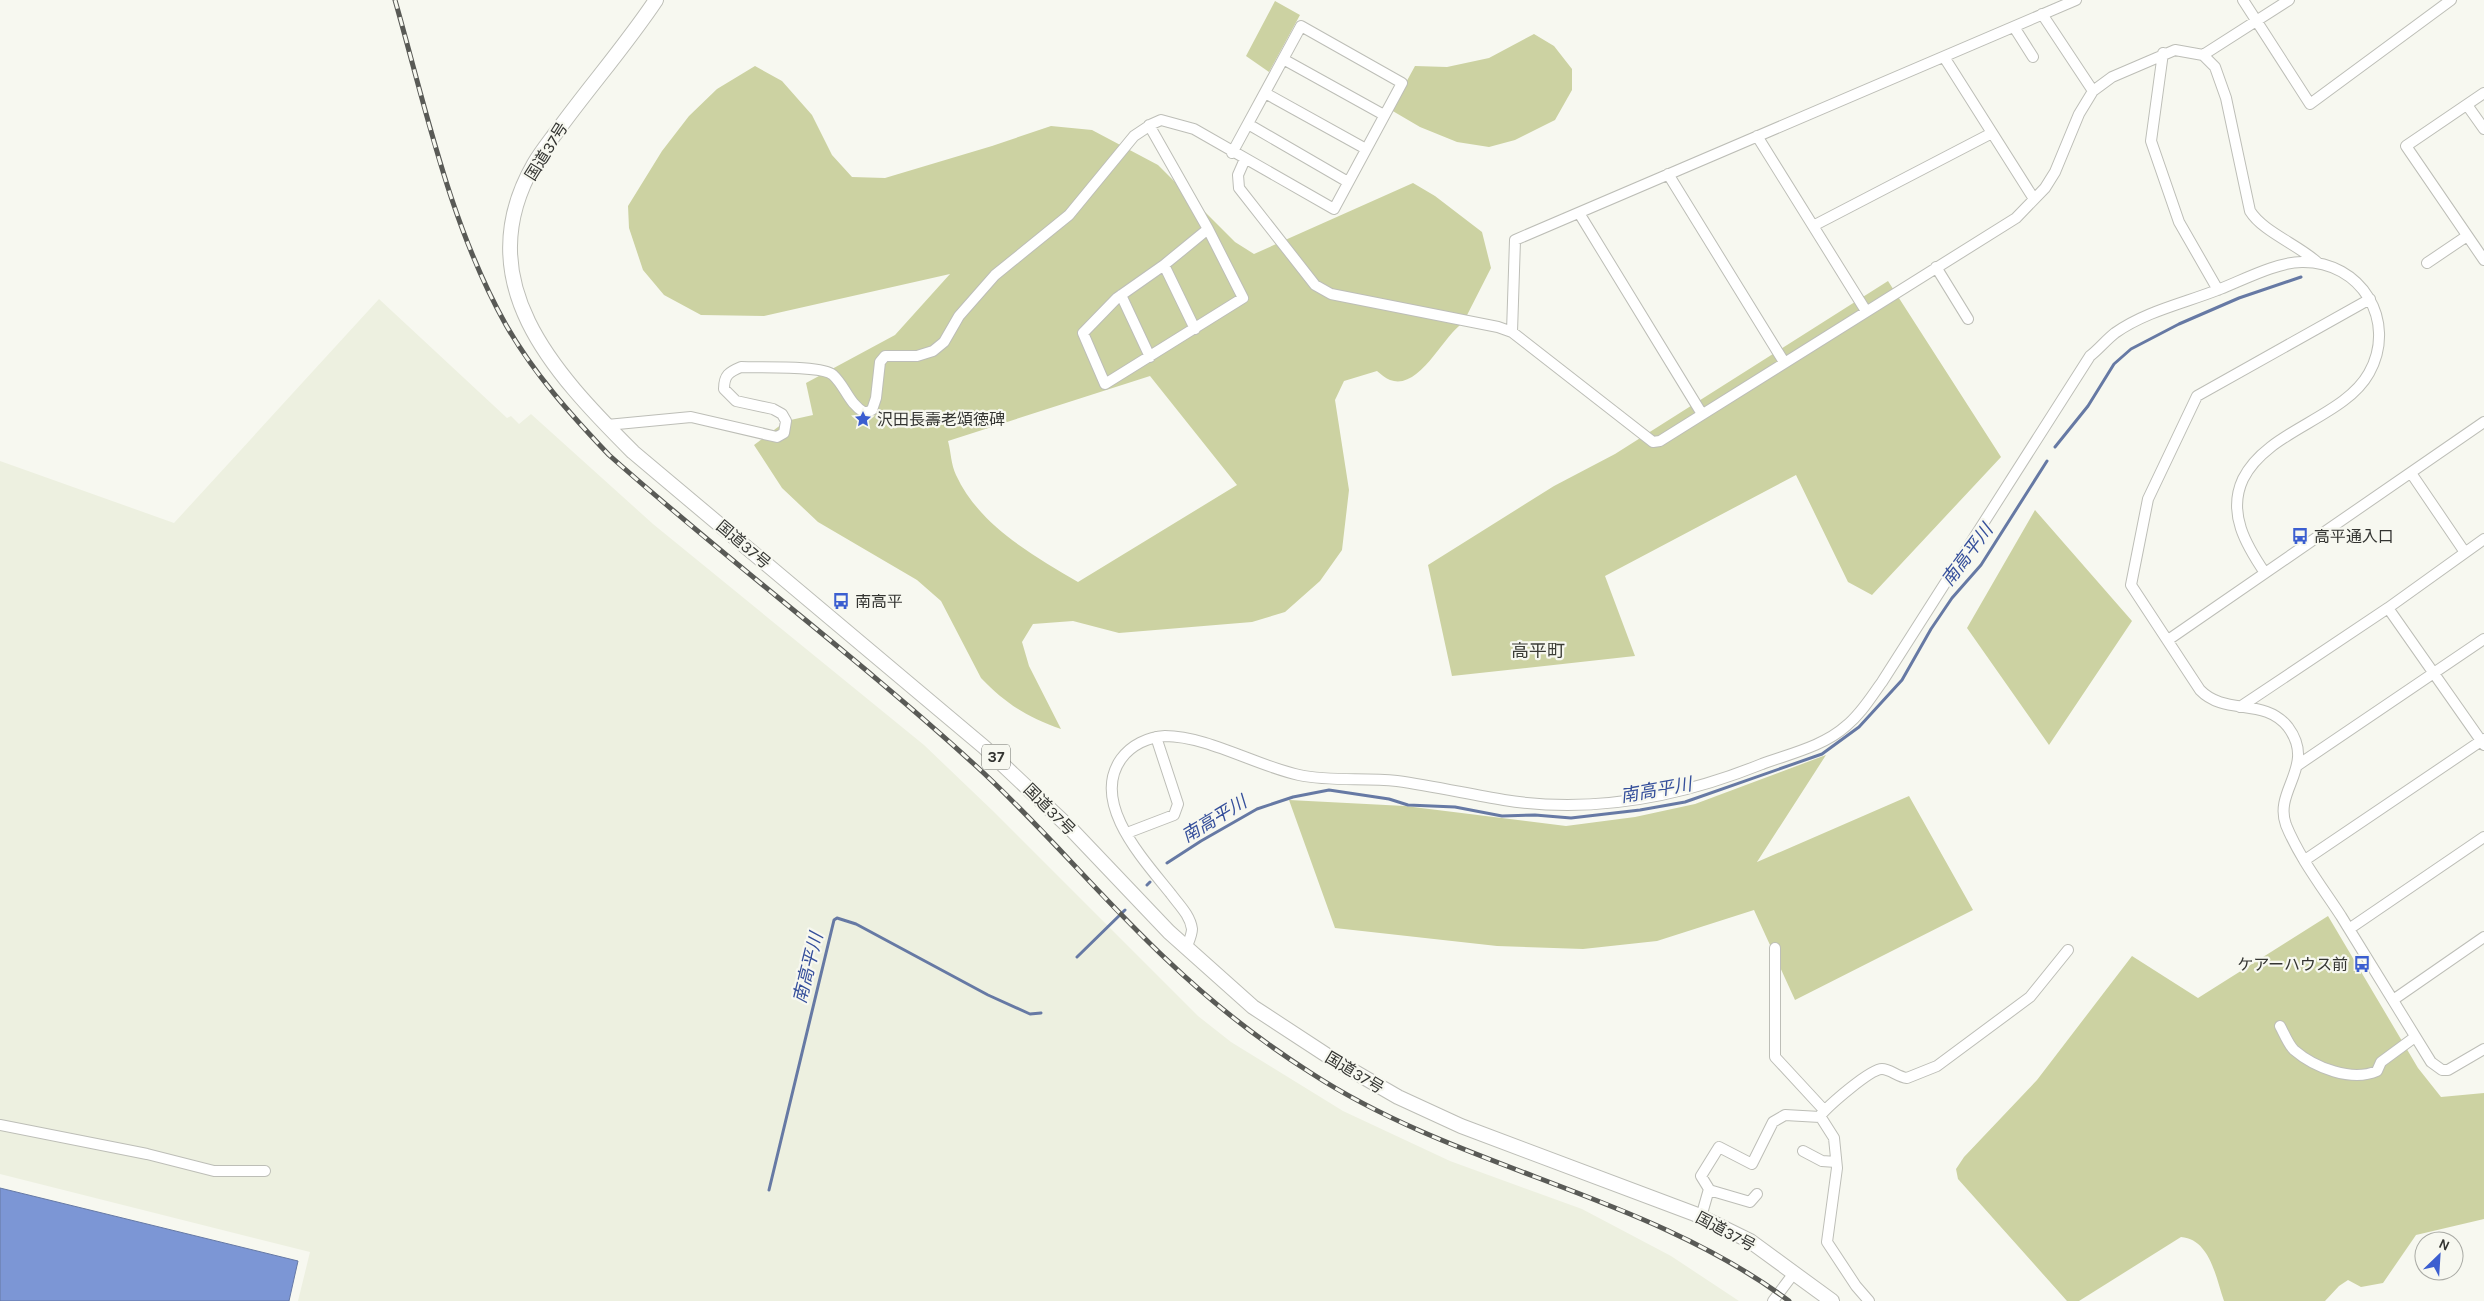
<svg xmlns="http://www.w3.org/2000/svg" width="2484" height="1301" font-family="Karla,'Noto Sans JP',sans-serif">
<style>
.built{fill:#edf0e0}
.green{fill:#ccd2a2;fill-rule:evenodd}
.water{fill:#7c96d5;stroke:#6679a4}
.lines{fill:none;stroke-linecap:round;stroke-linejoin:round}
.stream{stroke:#6679a4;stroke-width:3}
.minor-casing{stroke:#bdbeb7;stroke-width:12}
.highway-casing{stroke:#bdbeb7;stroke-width:16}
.minor{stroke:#fff;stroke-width:10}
.highway{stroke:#fff;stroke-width:14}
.rail-casing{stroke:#595a56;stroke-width:5}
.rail{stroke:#f7f8f0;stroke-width:3;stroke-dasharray:9;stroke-linecap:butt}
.labels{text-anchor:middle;stroke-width:4.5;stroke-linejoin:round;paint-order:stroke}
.shield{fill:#f7f8f0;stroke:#6e706b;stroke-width:1}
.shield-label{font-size:15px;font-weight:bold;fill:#343532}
.street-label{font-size:16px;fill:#343532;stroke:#f7f8f0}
.poi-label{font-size:16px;fill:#343532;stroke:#f7f8f0;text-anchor:start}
.water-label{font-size:18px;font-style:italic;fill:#354f9b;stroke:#f7f8f0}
.neighbourhood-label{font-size:18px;fill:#3c3d37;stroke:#f7f8f0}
</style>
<rect width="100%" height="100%" fill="#f7f8f0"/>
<path class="built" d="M379 299 507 418 511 416 519 424 531 414 653 524 924 745 993 811 1198 1016 1231 1042 1343 1111 1450 1161 1582 1209 1671 1256 1739 1301H298L310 1252 0 1174V461L174 523Z"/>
<path class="green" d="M1275 1 1300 15 1269 72 1246 56Z
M1534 34 1554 46 1572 69V90L1555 120 1515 140 1489 147 1457 142 1420 127 1391 110 1415 66 1447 67 1489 58Z
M755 66 782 81 812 115 832 155 852 177 885 178 992 146 1051 126 1092 130 1158 165 1235 242 1254 254 1413 183 1435 196 1482 232 1491 268 1463 323C1443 335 1420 391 1390 380 1385 378 1381 374 1377 371L1344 381 1335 400 1349 490 1342 550 1320 581 1285 612 1252 622 1119 633 1073 621 1033 624 1022 642 1029 666 1061 729C1027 717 1006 704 981 678L941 601 917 580 818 522 782 488 754 445 786 421 813 415 806 383 895 335 950 274 764 316 701 315 664 295 643 270 629 228 628 206 662 151 689 116 717 89ZM1150 376 1237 485 1078 582C1032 555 979 525 956 475 951 465 951 452 948 441Z
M1888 281 2001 457 1872 595 1848 582 1796 475 1605 576 1635 656 1452 676 1428 565 1554 486 1615 454Z
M2035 510 2132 621 2049 745 1967 628Z
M1826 755 1757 862 1909 796 1973 910 1795 1000 1754 910 1657 941 1583 949 1497 946 1335 928 1289 800 1405 806 1566 826 1635 817 1695 804Z
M2328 916 2418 1068 2441 1097 2484 1093V1219L2416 1235 2383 1283 2361 1287 2348 1280 2339 1286 2325 1301H2224C2216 1278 2210 1239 2181 1237L2079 1301H2067L1958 1179 1956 1169 1964 1157 2037 1080 2132 956 2198 998Z"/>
<path class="water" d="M0 1188 298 1261 289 1301H0Z"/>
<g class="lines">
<path class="stream" d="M2055 447 2088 406 2114 364 2131 349 2179 324 2239 298 2301 277
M1167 863 1201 841 1257 809 1293 797 1329 790 1389 799 1408 805 1455 807 1502 816 1535 815 1571 818 1640 810 1685 802 1822 754 1859 727 1902 680 1931 629 1952 598 1981 565 2047 461
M1147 885 1150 882
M1077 957 1125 910
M769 1190 834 920 837 918 856 924 988 995 1030 1014 1041 1013"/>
<g class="minor-casing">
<path id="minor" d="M2243 0 2310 104 2451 0
M2042 14 2093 91
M2014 27 2033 57
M2163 53 2151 141 2179 222 2218 290
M2203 55 2289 0
M1944 57 2034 199
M1283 59 1384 115
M1265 93 1366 149
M2484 93 2406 146 2484 260
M2467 105 2484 129
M1248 124 1348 182
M1149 125 1208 229
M1757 136 1866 311
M1245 159 1238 175 1239 188 1315 285 1331 294 1498 327 1512 332 1653 442 1660 441 2016 218 2045 188 2055 172 2079 114 2093 91 2112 77 2175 50 2203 55 2215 67 2226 98 2250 211C2263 232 2299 245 2318 263
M1668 174 1784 362
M1579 213 1702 414
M1813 226 1992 133
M1208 229 1243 298 1105 384 1083 333 1117 298 1164 265Z
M2427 263 2467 236
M1164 265 1195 329
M1936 267 1968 319
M1121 295 1150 357
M2370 299 2197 396 2148 499 2131 585 2200 690C2225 716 2264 697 2288 727 2317 766 2273 790 2286 825 2299 857 2322 887 2341 916 2371 965 2401 1014 2431 1062L2442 1070H2448L2484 1049
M1512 332 1515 240 2076 0
M607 425 691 417 777 437 784 433 786 421 782 414 773 409 736 401 724 389C724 375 729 372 741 367 759 368 822 365 833 375 846 387 848 403 865 413L872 410 876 398 880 362 885 356H917L933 351 944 342 959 316 995 275 1069 215 1134 136 1152 124 1161 120 1194 129 1334 209 1402 83 1301 26 1232 153
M2411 473 2464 551
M2388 608 2484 745
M2168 640 2484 422
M2240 707 2388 608 2484 539
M2298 765 2484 639
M1127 833 1174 815 1178 804 1156 737
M2305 860 2484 739
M2349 929 2484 837
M1775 948V1057L1824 1110
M1186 949C1188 943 1192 935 1192 929 1190 915 1179 905 1171 894 1144 860 1090 803 1121 759 1131 745 1148 737 1165 736 1207 736 1257 766 1299 775 1332 782 1364 777 1397 781 1433 786 1468 794 1504 800 1592 814 1680 797 1762 764 1789 754 1824 746 1846 726 1861 714 1871 697 1882 682L2090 356C2099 349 2106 340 2115 333 2146 311 2185 303 2220 289 2243 280 2277 262 2302 262 2361 261 2398 321 2369 373 2344 418 2267 430 2243 479 2227 513 2246 545 2265 573
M2393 1000 2484 937
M2280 1026C2284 1033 2288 1044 2294 1050 2315 1068 2352 1082 2377 1071L2381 1062 2415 1037
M0 1125 147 1154 214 1171H265
M1803 1151 1822 1161 1836 1162
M1709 1190 1750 1202 1757 1194
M1701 1217 1709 1189 1701 1176 1719 1147 1752 1164 1773 1122 1785 1115 1820 1117
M1773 1301 1794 1273
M1869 1301 1856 1286 1827 1242 1837 1168 1834 1138 1820 1116C1828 1106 1870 1069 1882 1069 1890 1069 1898 1077 1907 1078L1937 1066 2030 997 2068 950"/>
</g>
<g class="highway-casing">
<path id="highway" d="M656 0C626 45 590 86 558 130 550 141 541 152 534 164 467 281 553 372 633 452L984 747 1070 828 1169 932 1253 1007 1334 1060 1398 1097 1461 1126 1695 1214 1750 1241 1832 1301"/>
</g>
<use href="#minor" class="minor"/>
<use href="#highway" class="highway"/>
<g class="rail-casing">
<path id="rail" d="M395 0C426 109 450 225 506 325 534 374 571 415 609 455 728 561 857 657 975 765 1042 826 1100 897 1166 959 1211 1002 1259 1040 1311 1073 1460 1170 1646 1194 1789 1301"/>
</g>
<use href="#rail" class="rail"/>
</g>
<defs>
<g id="sight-bare" transform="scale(1.35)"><path d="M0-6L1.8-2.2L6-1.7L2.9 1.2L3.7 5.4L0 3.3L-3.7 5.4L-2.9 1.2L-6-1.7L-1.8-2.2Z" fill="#3b5ed0" stroke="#f7f8f0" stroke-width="2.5" paint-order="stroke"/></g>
<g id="bus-bare" transform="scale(1.35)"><path d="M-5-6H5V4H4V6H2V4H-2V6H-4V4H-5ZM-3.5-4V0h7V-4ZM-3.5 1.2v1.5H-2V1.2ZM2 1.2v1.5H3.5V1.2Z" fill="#3b5ed0" stroke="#f7f8f0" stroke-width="2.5" paint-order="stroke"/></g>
</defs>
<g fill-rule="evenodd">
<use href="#sight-bare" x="863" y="419"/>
<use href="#bus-bare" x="2300" y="536"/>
<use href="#bus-bare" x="841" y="601"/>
<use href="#bus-bare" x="2362" y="964"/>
</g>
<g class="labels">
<rect class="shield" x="982" y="744.5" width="28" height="25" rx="4"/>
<g class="shield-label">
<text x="996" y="762">37</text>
</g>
<g class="street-label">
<text transform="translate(546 151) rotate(-58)" y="6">国道37号</text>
<text transform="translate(744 544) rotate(40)" y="6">国道37号</text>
<text transform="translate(1050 809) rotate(45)" y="6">国道37号</text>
<text transform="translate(1355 1072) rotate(31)" y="6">国道37号</text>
<text transform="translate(1726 1231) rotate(28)" y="6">国道37号</text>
</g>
<g class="poi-label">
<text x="877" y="425">沢田長壽老頌徳碑</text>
<text x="2314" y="542">高平通入口</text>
<text x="855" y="607">南高平</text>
<text x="2348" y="970" text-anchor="end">ケアーハウス前</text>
</g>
<g class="water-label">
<text transform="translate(1967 555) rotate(-53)" y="6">南高平川</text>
<text transform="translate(1656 790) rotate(-10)" y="6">南高平川</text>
<text transform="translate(1214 819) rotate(-31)" y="6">南高平川</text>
<text transform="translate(808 968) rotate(-76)" y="6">南高平川</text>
</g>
<g class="neighbourhood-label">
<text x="1538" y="657">高平町</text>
</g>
</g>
<g transform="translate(2439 1256) rotate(25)"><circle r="24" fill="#f7f8f0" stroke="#a9aaa4"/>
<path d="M0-4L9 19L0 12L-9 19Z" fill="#3b5ed0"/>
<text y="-8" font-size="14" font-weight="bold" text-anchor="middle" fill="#343532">N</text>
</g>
</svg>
